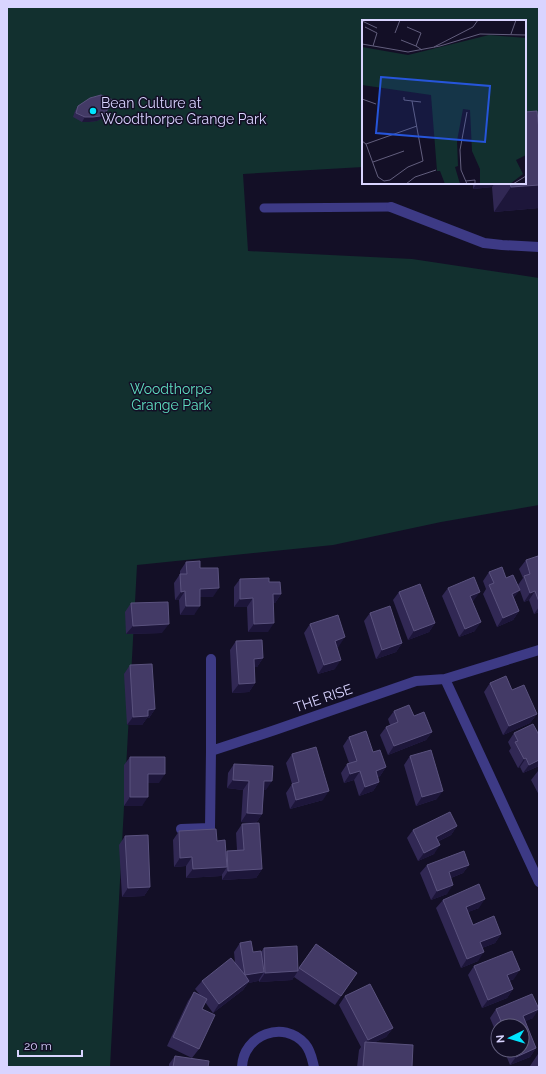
<svg xmlns="http://www.w3.org/2000/svg" width="546" height="1074" font-family="Raleway,sans-serif">
<style>
.green{fill:#12302f}
.lines{fill:none;stroke-linecap:round;stroke-linejoin:round}
.service{stroke:#3d3a85;stroke-width:9}
.minor{stroke:#3d3a85;stroke-width:10}
.wall{fill:#312854}
.shaded-wall{fill:#1d163a}
.building{fill:#433a66;stroke:#5a527e}
.poi-dot{fill:#00e5ff;stroke:#130f26;stroke-width:1.5}
.labels{text-anchor:middle;stroke-width:3;stroke-linejoin:round;paint-order:stroke}
.poi-label{font-size:14px;fill:#d9d4ff;stroke:#130f26;text-anchor:start}
.park-label{font-size:14px;fill:#5fe0c0;stroke:#130f26}
.street-label{font-size:14px;fill:#d9d4ff;stroke:#130f26}
.inset-road{fill:none;stroke:#625e7d;stroke-width:1}
.view{fill:#2655da;fill-opacity:0.15;stroke:#2655da;stroke-width:2}
.inset-edge{fill:none;stroke:#d9d4ff;stroke-width:2}
</style>
<rect width="100%" height="100%" fill="#130f26"/>
<path class="green" d="M7 7H539V129L525 130V21H363V167L243 174 248 251 412 259 539 278V505L441 522 333 545 137 565 110 1067H7Z"/>
<g class="lines">
<path class="service" d="M264 208 391 207"/>
<path class="minor" d="M391 207 484 243 502 245 539 247
M445 679 539 882
M211 751 275 730 416 681 445 679 539 650
M181 829 210 828 211 751V659
M242 1067C243 1035 284 1019 305 1044 311 1051 312 1059 314 1067"/>
</g>
<path class="wall" d="M78 106 109 108 106 113 101 119 97 121 89 122H82L73 117 75 111Z
M539 130V208L494 212 492 187 473 189V183H525Z
M539 559V612L534 614 529 600 524 602 518 585 523 578 519 569 526 560Z
M186 562 200 568 213 597H200L194 615H180L179 600H175L174 583 180 574V571Z
M489 572 514 598 519 611 513 620 497 627 483 594 486 589 483 581Z
M240 579 269 582 281 594 275 603H273L268 632H248L247 607H234V587Z
M448 588 474 600 472 601 475 631 459 637 442 596Z
M399 592 435 623 429 632 408 640 393 600Z
M131 603 162 633 126 634 125 612Z
M370 613 402 643 396 652 376 659 364 621Z
M310 624 339 646 337 647 335 669 318 674 304 633Z
M236 641 263 658 257 667H254L255 683 249 692 232 693 230 650Z
M130 665 155 709 149 718H147L142 725H127L124 674Z
M490 683 512 690 537 714 530 723 503 735 484 692Z
M394 711 414 716 432 732 426 740 388 755 380 735 386 727 390 725 388 719Z
M514 733 539 766 523 773 520 767 518 768 509 751 511 748 508 742Z
M349 737 373 752 386 767 380 776 378 777 379 782 373 791 359 796 354 780 344 783 341 773 347 764 349 763 343 746Z
M292 754 323 800 290 809 286 793 292 784 286 763Z
M410 756 437 799 416 806 404 765Z
M130 757 159 783H148L142 806H124V765Z
M234 764 266 790H264L262 814 256 823 241 822 243 790 227 788 228 773Z
M539 770V795L531 780 538 771Z
M242 824 262 869 256 878 222 880V874L221 876 186 878V866L174 867 173 840 179 831 217 841 226 852 227 851 237 850 236 833Z
M457 826 451 835 439 841 434 854 418 861 407 838 413 830Z
M125 836 150 887 144 896 122 897 119 845Z
M427 865H469L463 873 451 878 447 894 431 900 420 873Z
M443 900 479 908 468 912 473 925 501 934 495 943 482 948 478 961 461 968 436 908Z
M240 943 253 952H261L264 948 298 969 316 944 357 973 335 1005 294 977 292 980 259 982V980L258 981 248 983 243 990 213 1013 205 1002 202 1009 199 1049 192 1058 167 1046 188 1001 194 992 200 995 195 989 202 981 235 963 234 952Z
M474 966 514 979 509 981 513 989 507 998 482 1008 468 975Z
M345 996 393 1028 386 1037 375 1042 412 1067H357L359 1050 361 1047 339 1005Z
M496 1009 533 1018 525 1021 536 1048 530 1057 510 1065 504 1050H522V1026H498V1037L490 1018Z
M538 1054H539V1067H530V1066Z
M175 1056 208 1067H169V1064Z"/>
<path class="shaded-wall" d="M109 108 106 113 101 119 97 121 89 122H82L85 117Z
M477 183H495L492 187 473 189Z
M539 185V208L494 212 511 187Z
M219 588 213 597H194L200 589Z
M520 590 513 599 512 594Z
M185 591 179 600H175L181 592Z
M535 591 529 600 524 602 530 593Z
M480 592 474 600 464 604 470 596Z
M273 594H281L275 603H267Z
M253 598 247 607H234L240 599Z
M186 606H200L194 615H180Z
M539 607V612L534 614Z
M519 611 513 620 497 627 503 618Z
M481 622 475 631 459 637 465 629Z
M274 623 268 632H248L254 624Z
M435 623 429 632 408 640 414 631Z
M169 624 162 633 126 634 133 626Z
M345 637 339 646 329 650 335 641Z
M402 643 396 652 376 659 382 650Z
M263 658 257 667H247L254 659Z
M341 660 335 669 318 674 324 665Z
M255 683 249 692 232 693 239 684Z
M155 709 149 718H147L142 725H127L133 717 148 710Z
M537 714 530 723 503 735 509 726Z
M432 732 426 740 388 755 394 746Z
M526 758 520 767 518 768 524 759Z
M539 760V766L523 773 529 765Z
M386 767 380 776 370 780 376 771Z
M360 771 354 780 344 783 350 774Z
M148 774H165L159 783H142Z
M233 780 249 781 243 790 227 788Z
M264 781H272L266 790H258Z
M379 782 373 791 359 796 365 787Z
M329 791 323 800 290 809 296 800Z
M443 791 437 799 416 806 422 797Z
M130 797H148L142 806H124Z
M247 813 262 814 256 823 241 822Z
M457 826 451 835 430 845 436 837Z
M440 845 434 854 418 861 424 853Z
M192 857 186 866 174 867 180 858Z
M469 865 463 873 443 881 449 872Z
M227 867 221 876 186 878 193 869Z
M262 869 256 878 222 880 228 871Z
M453 885 447 894 431 900 437 891Z
M150 887 144 896 122 897 128 888Z
M485 899 479 908 460 915 466 907Z
M501 934 495 943 474 951 480 942Z
M484 952 478 961 461 968 467 959Z
M520 970 514 979 501 984 507 975Z
M298 971 292 980 259 982 265 973Z
M264 972 258 981 248 983 243 990 213 1013 219 1004 245 975Z
M513 989 507 998 482 1008 488 1000Z
M539 1009 533 1018 517 1025 523 1016Z
M393 1028 386 1037 364 1048 365 1045 368 1040Z
M536 1048 530 1057 510 1065 516 1057Z"/>
<path class="building" d="M101 95 113 100 109 108 104 114 100 116 93 117H85L76 113 78 106 90 98Z
M537 111 539 130V185L511 187 510 183H525V112Z
M538 556 539 559V602L535 591 530 593 524 576 530 574 526 560Z
M200 561V568H218L219 588 200 589V606H186L185 591 181 592 180 574H187L186 562Z
M502 567 506 578 513 575 520 590 512 594 519 611 503 618 489 585 494 583 489 572Z
M474 577 480 592 470 596 481 622 465 629 448 588Z
M269 578V582H280L281 594H273L274 623 254 624 253 598 240 599V579Z
M420 584 435 623 414 631 399 592Z
M168 602 169 624 133 626 131 603Z
M390 606 402 643 382 650 370 613Z
M338 615 345 637 335 641 341 660 324 665 310 624Z
M262 640 263 658 254 659 255 683 239 684 236 641Z
M152 664 155 709 148 710V716L133 717 130 665Z
M506 676 512 690 524 685 537 714 509 726 490 683Z
M409 705 414 716 424 712 432 732 394 746 386 727 398 722 394 711Z
M533 724 539 735V760L529 765 526 758 524 759 515 742 518 741 514 733Z
M366 731 373 752 380 750 386 767 376 771 379 782 365 787 360 771 350 774 347 764 357 761 349 737Z
M316 747 329 791 296 800 292 784 299 782 292 754Z
M431 750 443 791 422 797 410 756Z
M130 757H165V774H148V797H130Z
M234 764 273 766 272 781H264L262 814 247 813 249 781 233 780Z
M450 812 457 826 436 837 440 845 424 853 413 830Z
M259 823 262 869 228 871 227 851 244 850 242 824Z
M216 829 217 841 225 840 227 867 193 869 192 857 180 858 179 831Z
M148 835 150 887 128 888 125 836Z
M464 851 469 865 449 872 453 885 437 891 427 865Z
M479 884 485 899 466 907 473 925 494 916 501 934 480 942 484 952 467 959 443 900Z
M251 941 253 952 261 951 264 972 245 975 249 981 219 1004 202 981 231 958 245 975 240 943Z
M316 944 357 973 341 996 299 968Z
M297 946 298 971 265 973 264 948Z
M512 951 520 970 507 975 513 989 488 1000 474 966Z
M370 984 393 1028 368 1040 345 996Z
M194 992 207 999 202 1009 215 1015 199 1049 173 1037Z
M532 994 539 1009 523 1016 536 1048 516 1057 514 1050H522V1026H503L496 1009Z
M365 1042 413 1045 412 1067H363Z
M175 1056 209 1061 208 1067H173Z"/>
<circle class="poi-dot" cx="93" cy="111" r="4"/>
<g class="labels">
<g class="poi-label">
<text x="101" y="108">Bean Culture at<tspan x="101" dy="16">Woodthorpe Grange Park</tspan></text>
</g>
<g class="park-label">
<text x="171" y="394">Woodthorpe<tspan x="171" dy="16">Grange Park</tspan></text>
</g>
<g class="street-label">
<text transform="translate(323 698) rotate(-19)" y="5">THE RISE</text>
</g>
</g>
<g transform="translate(362 20)">
<rect width="164" height="164" fill="#130f26"/>
<path d="M127 15 164 18V135L154 140 161 154 148 164H118V149L110 131 108 90 101 89 95 121 96 146 93 147 98 164H83L78 151H75L69 75 0 65V27L46 35Z" fill="#12302f"/>
<path class="inset-road" d="M0 1 15 8M3 7 15 13 11 26M45 7 59 13 54 26 60 30M33 13 38 0M149 14 154 0M39 20 54 26M0 24 46 32 78 26 118 14 164 15M72 27 111 7 116 0M42 77V80L59 82M0 79 14 84M105 92 98 130 99 150 105 164M0 121 4 124 16 157 22 161 28 160 46 147 61 141 50 81M4 124 55 106M11 142 42 131M104 161 113 160V164M44 164 53 157 74 150M151 164 164 156"/>
<path class="view" d="M19 57 128 66 123 122 14 113Z"/>
<rect width="164" height="164" class="inset-edge"/>
</g>
<rect width="546" height="1074" fill="none" stroke="#d9d4ff" stroke-width="16"/>
<g transform="translate(510 1038) rotate(265)"><circle r="19" fill="#130f26" stroke="#625e7d"/>
<path d="M0-3L7 15L0 10L-7 15Z" fill="#00e5ff"/>
<text y="-6" font-size="11" font-weight="bold" text-anchor="middle" fill="#d9d4ff">N</text>
</g>
<path d="M18 1050v6h64v-6" fill="none" stroke="#d9d4ff" stroke-width="2"/>
<text x="24" y="1050" font-size="12" fill="#d9d4ff" stroke="#130f26" stroke-width="3" paint-order="stroke">20 m</text>
</svg>
